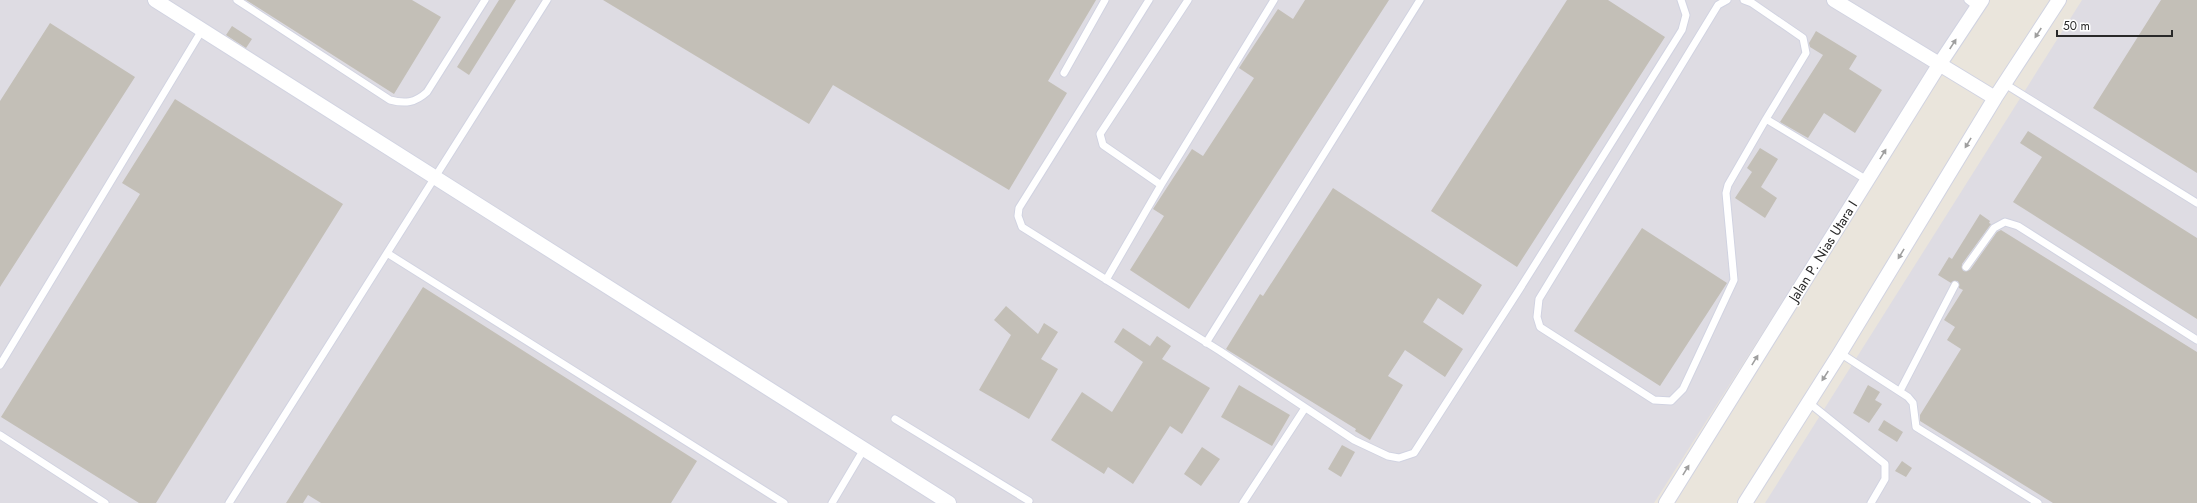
<svg xmlns="http://www.w3.org/2000/svg" width="2197" height="503" font-family="Jost,sans-serif">
<style>
.industrial{fill:#dedce3}
.building{fill:#c3bfb7}
.lines{fill:none;stroke-linecap:round;stroke-linejoin:round}
.lane-casing{stroke:#d1d3e1;stroke-width:9}
.street-casing{stroke:#d1d3e1;stroke-width:16}
.lane{stroke:#fff;stroke-width:7}
.street{stroke:#fff;stroke-width:14}
.oneway{fill:#9f9f9f}
.labels{text-anchor:middle;stroke-width:3;stroke-linejoin:round;paint-order:stroke}
.street-label{font-size:14px;fill:#292929;stroke:#fff}
</style>
<rect width="100%" height="100%" fill="#eae5dc"/>
<path class="industrial" d="M0 0H1975L1654 503H0Z
M2082 0H2197V503H1765Z"/>
<path class="building" d="M246 0H412L441 17 394 94Z
M499 0H516L469 75 457 67Z
M603 0H1096L1048 81 1067 93 1009 190 833 85 809 124Z
M1305 0H1389L1189 309 1130 270 1164 216 1153 209 1192 149 1203 156 1254 78 1239 68 1278 9 1293 19Z
M1567 0H1608L1665 37 1517 267 1431 211Z
M2161 0H2197V173L2093 108Z
M50 23 135 77 0 287V101Z
M232 26 252 39 246 48 226 35Z
M1816 31 1857 56 1849 69 1882 90 1855 133 1824 113 1808 138 1780 122 1823 55 1810 47 1809 43Z
M175 99 343 204 156 503H139L1 417 140 194 122 183Z
M2028 131 2197 238V319L2013 202 2042 157 2020 143Z
M1760 148 1778 159 1761 187 1777 198 1765 218 1735 198 1752 172 1747 168Z
M1333 188 1482 285 1463 315 1438 298 1423 322 1463 349 1445 377 1405 350 1388 376 1403 385 1370 440 1355 431 1356 429 1226 349 1260 294 1263 296Z
M1980 214 1990 221 1989 223 1991 224 1962 264 1963 271 1970 270 1997 232 2001 230 2197 352V503H2053L1920 421V415L1961 349 1947 340 1955 327 1944 320 1963 290 1959 288 1958 281 1951 283 1938 275 1949 257 1952 259Z
M1642 228 1727 283 1660 386 1574 331Z
M423 287 697 461 671 503H321L308 495 303 503H286Z
M1006 306 1038 334 1044 323 1058 332 1041 359 1058 369 1029 419 979 390 1011 335 994 320Z
M1123 328 1150 346 1157 336 1171 346 1162 359 1210 388 1182 434 1170 426 1133 484 1108 467 1104 474 1051 440 1082 392 1112 412 1143 362 1114 342Z
M1239 385 1290 415 1272 446 1221 417Z
M1868 385 1880 392 1875 400 1882 404 1869 423 1853 413Z
M1884 420 1903 432 1897 442 1878 430Z
M1342 445 1355 452 1341 477 1328 469Z
M1202 447 1220 459 1201 486 1184 474Z
M1902 461 1912 468 1906 477 1895 471Z"/>
<g class="lines">
<g class="lane-casing">
<path id="lane" d="M237 0 390 100C405 104 415 103 427 92L485 0
M1149 0 1019 208 1018 216 1022 227 1220 351 1354 440 1388 456 1399 458 1414 453 1519 290 1682 30 1686 15 1681 0
M1727 0 1718 5 1539 299 1537 317 1540 327 1654 400 1671 401 1683 389 1734 280 1726 193 1728 185 1766 119
M1744 0 1752 3 1803 38 1806 53 1766 119 1867 180
M1968 0 1977 7
M1064 73 1105 0
M2005 84 2197 203
M1161 185 1103 145 1100 134 1188 0
M387 253 784 503
M1966 267 1994 228 2005 222 2018 226 2197 340
M1106 280 1161 185 1274 0
M1206 343 1420 0
M1840 353 1908 397 1913 403 1916 427 2038 503
M0 365 202 30
M1900 391 1955 285
M1808 402 1885 464V479L1871 503
M895 419 1029 501
M0 435 105 503
M229 503 547 0
M832 503 864 449
M1243 503 1305 408"/>
</g>
<g class="street-casing">
<path id="street" d="M155 0 949 503
M1834 0 1995 98
M1666 503 1939 65 1982 0
M1745 503 1840 353 1995 98 2059 0"/>
</g>
<use href="#lane" class="lane"/>
<use href="#street" class="street"/>
</g>
<defs><path id="oneway-solid" d="M-6-.8H1V-3.2L6.5 0L1 3.2V.8H-6Z"/></defs>
<g class="oneway">
<use href="#oneway-solid" transform="translate(2038 33) rotate(123)"/>
<use href="#oneway-solid" transform="translate(1953 44) rotate(-57)"/>
<use href="#oneway-solid" transform="translate(1968 143) rotate(121)"/>
<use href="#oneway-solid" transform="translate(1883 154) rotate(-58)"/>
<use href="#oneway-solid" transform="translate(1901 254) rotate(121)"/>
<use href="#oneway-solid" transform="translate(1755 360) rotate(-58)"/>
<use href="#oneway-solid" transform="translate(1825 376) rotate(123)"/>
<use href="#oneway-solid" transform="translate(1686 470) rotate(-58)"/>
</g>
<g class="labels">
<g class="street-label">
<text transform="translate(1823 251) rotate(-58)" y="5">Jalan P. Nias Utara I</text>
</g>
</g>
<path d="M2057 30v6h115v-6" fill="none" stroke="#292929" stroke-width="2"/>
<text x="2063" y="30" font-size="12" fill="#292929" stroke="#ffffff" stroke-width="3" paint-order="stroke">50 m</text>
</svg>
